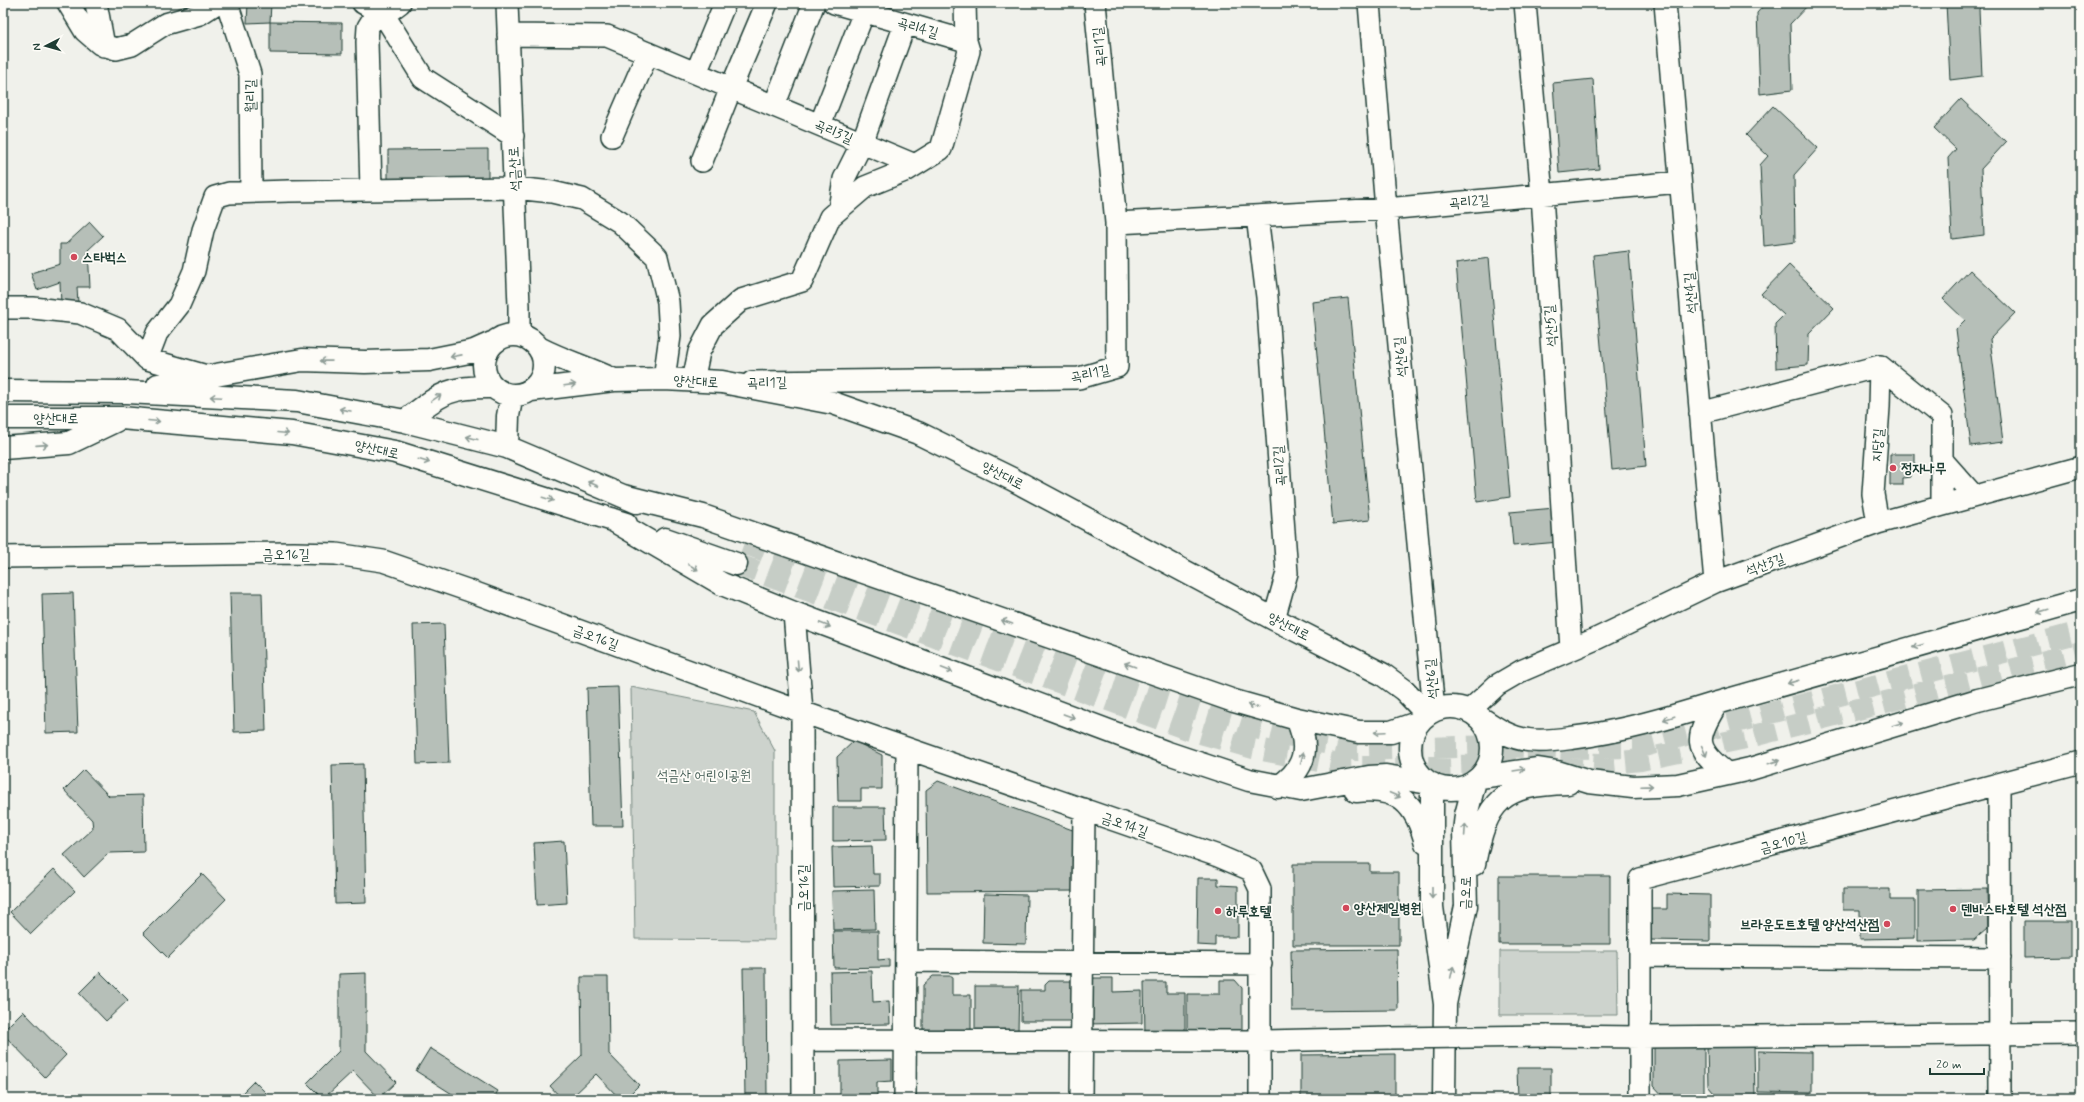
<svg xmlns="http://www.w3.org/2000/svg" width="2084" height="1102" font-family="Mynerve,'Poor Story',sans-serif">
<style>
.green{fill:#cdd3cd;stroke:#768880}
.building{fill:#b6bfb8;stroke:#1f3d34}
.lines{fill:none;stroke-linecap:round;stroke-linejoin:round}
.major-tunnel{stroke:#c6cdc6;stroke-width:22;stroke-dasharray:22 11;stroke-linecap:butt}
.minor-casing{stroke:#1f3d34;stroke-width:24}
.major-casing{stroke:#1f3d34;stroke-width:25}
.minor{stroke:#fdfcf7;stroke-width:21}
.major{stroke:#fdfcf7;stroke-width:22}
.minor-bridge-casing{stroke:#1f3d34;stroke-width:24;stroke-linecap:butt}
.minor-bridge{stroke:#fdfcf7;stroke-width:21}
.oneway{stroke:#8e9c96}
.poi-dot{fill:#d1495b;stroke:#fdfcf7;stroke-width:1.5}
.labels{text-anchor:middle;stroke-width:3.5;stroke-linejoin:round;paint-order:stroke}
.street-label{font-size:14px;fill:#1f3d34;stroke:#fdfcf7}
.poi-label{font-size:14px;font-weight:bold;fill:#1f3d34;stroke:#fdfcf7;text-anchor:start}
.park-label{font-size:14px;fill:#425b53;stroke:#fdfcf7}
</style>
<rect width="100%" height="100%" fill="#f0f1eb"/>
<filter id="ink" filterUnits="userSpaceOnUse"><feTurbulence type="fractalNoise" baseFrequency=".025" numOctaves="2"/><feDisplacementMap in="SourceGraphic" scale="8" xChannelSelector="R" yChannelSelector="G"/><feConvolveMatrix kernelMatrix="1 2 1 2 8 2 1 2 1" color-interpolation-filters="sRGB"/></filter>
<g filter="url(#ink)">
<path class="green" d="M631 687 754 712 775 751V940L635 939Z
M1500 951H1617L1618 1015H1500Z"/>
<path class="building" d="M248 3H271L270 22 247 23Z
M1764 3H1810L1790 24 1792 90 1760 94 1757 13 1765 4Z
M1946 3H1985L1979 9 1982 76 1950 80Z
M270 22 342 23V54L270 53Z
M1593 79 1599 169 1559 173 1553 83Z
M1961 99 2006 142 1981 169 1984 235 1952 239 1948 158 1956 149 1934 128Z
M1773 106 1818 148 1794 175 1795 242 1764 246 1760 165 1768 156 1746 135Z
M488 149V178L388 179V150Z
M90 222 103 236 88 250 90 287H77L78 303 61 304 60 282 37 290 31 273 60 264V244H66Z
M1629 251 1646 466 1612 470 1593 255Z
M1489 258 1510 497 1477 502 1456 263Z
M1789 265 1834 308 1809 334 1808 365 1776 368 1775 324 1784 315 1761 294Z
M1970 270 2015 313 1990 339 2003 442 1971 446 1956 329 1965 320 1943 299Z
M1348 298 1370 520 1333 524 1312 302Z
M1890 454H1915V468L1910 469V477L1903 478V485H1890Z
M1555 508 1559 542 1513 546 1510 512Z
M73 593 78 732 46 733 42 594Z
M230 593H262L266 731 234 732Z
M444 624 449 763 417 764 413 625Z
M618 687 623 826H591L587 688Z
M854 741 882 755V789H861V801H838L837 757Z
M363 764 366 903 335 904 332 765Z
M84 770 109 796 143 795 144 852 109 853 84 877 64 855 93 829 92 820 64 790Z
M938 781 1078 832 1077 891 927 892 926 790Z
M833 807H885L886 840 833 841Z
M564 841 567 903 537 905 534 843Z
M872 846 873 874H880V886L833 887 832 847Z
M1293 864H1370V872H1399V945H1293Z
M54 869 75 891 31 934 10 912Z
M202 874 226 899 168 958 143 933Z
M1499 876H1610V944H1499Z
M1198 878H1218V885L1238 886V937H1215V946L1197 945Z
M1843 889H1890V900H1915V938L1860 939V910H1843Z
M1987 889 1988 928 1974 940 1918 941V890Z
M874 890 875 929 833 930 832 891Z
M984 894 1027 895 1026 944 983 943Z
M1667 894 1710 895V941L1650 940 1651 909H1667Z
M2024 921H2071V957L2024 958Z
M833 931H878V960L889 959V967L834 968Z
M1397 949 1398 1010 1292 1011 1291 950Z
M743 968H766L767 1099H745Z
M872 971 873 1002 889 1001 890 1024 831 1025 830 972Z
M100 972 128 1000 106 1021 79 993Z
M366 973V1051L396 1082 379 1098 353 1071 323 1099 307 1083 339 1051V974Z
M933 976H952V995H971V1031H923V985Z
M581 977H608L609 1054 639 1085 625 1099H620L596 1074 570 1099H562L550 1086 582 1055Z
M1086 978H1113V992L1142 991V1023L1086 1024Z
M1220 980H1235L1242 988V1033L1187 1032V994H1220Z
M1049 981H1074V1021H1021V990H1045V985Z
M1144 982H1166V993H1185V1034H1145Z
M975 986H1019L1018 1031 975 1030Z
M23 1011 66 1055 45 1077 3 1034V1031Z
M1654 1045H1704V1098H1665L1654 1086Z
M1707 1046H1754L1755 1098 1719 1099 1708 1086Z
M430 1048 498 1091 493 1099H460L416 1071Z
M1758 1051 1812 1052V1093L1758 1092Z
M1395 1054V1099H1301V1055Z
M892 1060V1081L877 1082V1099H840V1061Z
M1517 1068H1551V1099H1518Z
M254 1081 272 1099H236Z"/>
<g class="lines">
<path class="major-tunnel" d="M744 543 1108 681 1260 729 1357 750 1495 746 1560 748 1640 747 2081 632
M736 564 1190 730 1253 748 1349 767H1430L1560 762 1601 764 1641 760 1741 739 2081 652"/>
<g class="minor-casing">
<path id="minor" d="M68 3 85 31 100 44 116 49 132 45 165 24 200 14 217 3
M96 3 104 46
M227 3 250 74 251 192
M363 3 384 15 423 78 513 136
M507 3 519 306V335
M834 3 966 41
M1369 3 1386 209 1434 710
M1525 3 1542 195 1571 649
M1665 3 1715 582
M384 15 400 3
M508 35 607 36 915 165
M696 73 725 3
M774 106 814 3
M820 125 864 12
M612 136 648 53
M702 161 731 88 767 3
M371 190 367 42 368 27 378 11
M839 209 844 179 862 143 905 24
M1257 216 1267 297 1287 573 1274 619
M1116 223 1386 209 1680 182
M3 308H33L80 313 118 329 147 359 207 376
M147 359 157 333 179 305 194 271 203 230 215 197 229 193 289 191 515 188 552 192 582 199 620 222 657 257 668 302 670 336 664 379
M1880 366 1942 416V505
M693 381 699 352 713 325 741 300 802 281 830 217 865 187 907 170 941 149 969 51 966 41 965 3
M752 382 1079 378 1117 367 1116 223 1095 3
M1700 413 1880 366
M1942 460 1974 496
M1878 523 1873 494 1879 407 1880 366
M3 557 294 553 336 554 383 561 470 591 802 712 1218 856 1251 870 1260 889V1099
M794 613 802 712 803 1099
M1470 710 1497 685 1521 671 1598 638 1715 582 1878 523 2081 467
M1999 785 2000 1099
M1640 956 2000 958
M906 961 1261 964
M1547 1036 1640 1037 2081 1033
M803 1040 1261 1041 1391 1038
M905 1099 907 749
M1081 1099 1084 809
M1640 1099V879L2081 762"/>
</g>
<g class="major-casing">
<path id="major" d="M484 365a30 30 0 1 1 60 0a30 30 0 1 1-60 0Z
M539 348C564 361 589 368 614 380
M158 385 302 360 365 362 429 360 474 351 492 343
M531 390 614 380 664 379 722 382 833 403 918 433 1012 479 1274 619 1382 674 1404 690 1427 714
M3 391 126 392 297 401 405 421 507 447 637 502
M3 418H121L292 433 395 452 626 524
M405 421C440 395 447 386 493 387
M507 447 508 416 512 395
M3 448 69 443 115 421
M623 496 703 516 1234 701 1297 719 1359 732H1391L1417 723
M611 519 722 584 794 613 994 688 1165 752 1249 780 1301 790 1369 777 1386 776 1429 783
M665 539 736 564
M1717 703C1695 738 1693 748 1727 774
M1410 748a41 41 0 1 1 82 0a41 41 0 1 1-82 0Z
M1479 717C1494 727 1509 738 1528 740 1542 742 1557 740 1571 738 1621 732 1669 718 1717 703L2081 600
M1480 777 1538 769 1557 772 1589 782 1633 787 1678 785 1750 769 1978 700 2081 674
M1432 784V907L1445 1004 1466 906 1464 832 1466 815 1475 781
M1278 787C1306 769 1310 748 1297 719
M1356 791C1398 786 1416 803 1426 843
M1474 864C1487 799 1501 785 1568 783
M1444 1099 1445 1004"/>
</g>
<use href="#minor" class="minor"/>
<use href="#major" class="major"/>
<g class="minor-bridge-casing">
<path id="minor-bridge" d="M1391 1038 1547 1036"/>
</g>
<use href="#minor-bridge" class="minor-bridge"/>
</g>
<defs><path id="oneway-shaft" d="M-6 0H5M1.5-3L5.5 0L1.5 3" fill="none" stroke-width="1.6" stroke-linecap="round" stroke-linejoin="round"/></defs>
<g class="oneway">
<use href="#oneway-shaft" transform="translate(456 356) rotate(169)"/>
<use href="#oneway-shaft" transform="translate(326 361) rotate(-179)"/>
<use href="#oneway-shaft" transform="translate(570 385) rotate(-7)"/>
<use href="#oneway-shaft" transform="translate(216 397) rotate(-177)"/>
<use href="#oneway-shaft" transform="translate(436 398) rotate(-34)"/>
<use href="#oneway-shaft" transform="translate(345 410) rotate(-170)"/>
<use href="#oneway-shaft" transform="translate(154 421) rotate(5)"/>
<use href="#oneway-shaft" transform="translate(283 433) rotate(5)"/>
<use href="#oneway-shaft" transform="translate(472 438) rotate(-166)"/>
<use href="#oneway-shaft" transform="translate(42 445) rotate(-4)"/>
<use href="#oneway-shaft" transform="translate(424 461) rotate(17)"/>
<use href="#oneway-shaft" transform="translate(593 484) rotate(-157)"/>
<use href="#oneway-shaft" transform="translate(548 499) rotate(17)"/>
<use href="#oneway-shaft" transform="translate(693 567) rotate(30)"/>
<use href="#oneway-shaft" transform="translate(2043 611) rotate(164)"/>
<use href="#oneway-shaft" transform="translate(1007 622) rotate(-161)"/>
<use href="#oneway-shaft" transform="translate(825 625) rotate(21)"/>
<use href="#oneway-shaft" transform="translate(1918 646) rotate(164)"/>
<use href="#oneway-shaft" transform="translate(1130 665) rotate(-161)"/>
<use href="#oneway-shaft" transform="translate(798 666) rotate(85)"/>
<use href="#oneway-shaft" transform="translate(947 670) rotate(21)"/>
<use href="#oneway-shaft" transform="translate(1793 682) rotate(164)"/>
<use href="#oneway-shaft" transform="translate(1253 706) rotate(-164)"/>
<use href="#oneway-shaft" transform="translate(1069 716) rotate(20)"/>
<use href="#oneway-shaft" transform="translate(1669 718) rotate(162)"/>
<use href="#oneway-shaft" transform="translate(1898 724) rotate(-17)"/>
<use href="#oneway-shaft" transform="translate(1380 732) rotate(177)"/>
<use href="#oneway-shaft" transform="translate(1704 751) rotate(66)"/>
<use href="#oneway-shaft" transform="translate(1302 758) rotate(-76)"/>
<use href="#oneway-shaft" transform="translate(1774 762) rotate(-17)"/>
<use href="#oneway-shaft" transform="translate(1519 770) rotate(-9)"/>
<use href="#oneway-shaft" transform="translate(1647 786) rotate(-2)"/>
<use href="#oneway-shaft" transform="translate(1395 795) rotate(23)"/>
<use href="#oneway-shaft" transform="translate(1465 830) rotate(-86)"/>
<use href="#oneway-shaft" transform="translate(1432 893) rotate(90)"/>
<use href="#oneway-shaft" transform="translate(1452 972) rotate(-77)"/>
</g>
</g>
<g class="poi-dot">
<circle cx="74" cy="257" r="4"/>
<circle cx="1893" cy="468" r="4"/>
<circle cx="1346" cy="908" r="4"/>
<circle cx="1953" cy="909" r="4"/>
<circle cx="1218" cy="911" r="4"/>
<circle cx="1887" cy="924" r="4"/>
</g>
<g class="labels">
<g class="street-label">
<text transform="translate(918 27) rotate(16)" y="5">곡리4길</text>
<text transform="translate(1099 47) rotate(-96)" y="5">곡리1길</text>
<text transform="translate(250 96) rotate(-91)" y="5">월리길</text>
<text transform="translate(834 131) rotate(23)" y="5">곡리3길</text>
<text transform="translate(514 169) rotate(-93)" y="5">석금산로</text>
<text transform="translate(1469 201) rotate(-5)" y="5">곡리2길</text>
<text transform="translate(1690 293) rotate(-95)" y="5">석산4길</text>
<text transform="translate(1550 326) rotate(-94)" y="5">석산5길</text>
<text transform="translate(1400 357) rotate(-95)" y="5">석산6길</text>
<text transform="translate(1090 373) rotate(-12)" y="5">곡리1길</text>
<text transform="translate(696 381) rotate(3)" y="5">양산대로</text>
<text transform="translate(767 382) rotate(-1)" y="5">곡리1길</text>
<text x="56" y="423">양산대로</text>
<text transform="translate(1877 445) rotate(-86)" y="5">지당길</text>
<text transform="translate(377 449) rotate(12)" y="5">양산대로</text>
<text transform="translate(1279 466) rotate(-94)" y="5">곡리2길</text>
<text transform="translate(1003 475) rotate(27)" y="5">양산대로</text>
<text x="286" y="559">금오16길</text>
<text transform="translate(1765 564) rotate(-20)" y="5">석산3길</text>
<text transform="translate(1289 626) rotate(27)" y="5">양산대로</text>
<text transform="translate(596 637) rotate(20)" y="5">금오16길</text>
<text transform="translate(1431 679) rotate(-95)" y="5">석산6길</text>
<text transform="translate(1125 824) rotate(19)" y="5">금오14길</text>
<text transform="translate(1783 842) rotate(-15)" y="5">금오10길</text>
<text transform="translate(803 888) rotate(-90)" y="5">금오16길</text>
<text transform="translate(1465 893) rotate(-88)" y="5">금오로</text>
</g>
<g class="poi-label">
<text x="82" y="262">스타벅스</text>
<text x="1901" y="473">정자나무</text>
<text x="1354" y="913">양산제일병원</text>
<text x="1961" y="914">덴바스타호텔 석산점</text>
<text x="1226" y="916">하루호텔</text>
<text x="1879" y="929" text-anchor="end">브라운도트호텔 양산석산점</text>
</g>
<g class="park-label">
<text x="704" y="780">석금산 어린이공원</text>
</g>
</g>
<rect width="2084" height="1102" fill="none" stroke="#fdfcf7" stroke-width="16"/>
<rect x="8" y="8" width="2068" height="1086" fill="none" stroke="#1f3d34" stroke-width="1.5" filter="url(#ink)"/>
<g transform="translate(46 46) rotate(264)" stroke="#fdfcf7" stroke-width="3" paint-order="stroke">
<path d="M0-3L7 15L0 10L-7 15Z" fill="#1f3d34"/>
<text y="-6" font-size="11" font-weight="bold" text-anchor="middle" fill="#1f3d34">N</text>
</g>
<path d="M1930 1068v6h54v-6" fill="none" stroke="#1f3d34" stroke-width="2"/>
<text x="1936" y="1068" font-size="12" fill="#1f3d34" stroke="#fdfcf7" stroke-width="3" paint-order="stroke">20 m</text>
</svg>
